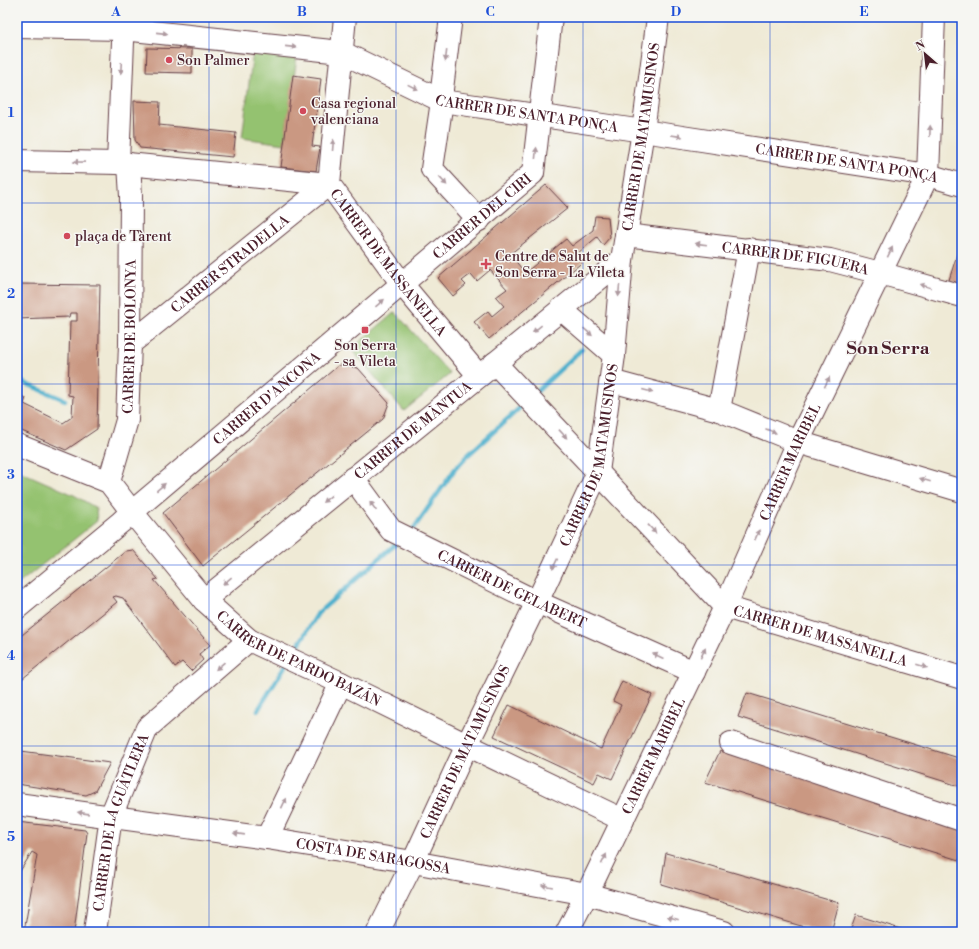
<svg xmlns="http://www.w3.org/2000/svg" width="979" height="949" font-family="'Libre Bodoni',serif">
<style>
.green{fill:#94c270;stroke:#6f704e}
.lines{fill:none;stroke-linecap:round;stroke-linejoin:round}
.stream{stroke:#4eb0cd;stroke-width:4.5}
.building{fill:#ca9882}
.minor-casing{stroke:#633d45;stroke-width:24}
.minor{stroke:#fff;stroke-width:22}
.oneway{fill:#ae9aa0}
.grid{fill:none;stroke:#1d4ed8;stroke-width:1;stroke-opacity:0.55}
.poi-dot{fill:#d1495b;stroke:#f6f6f2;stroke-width:1.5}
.labels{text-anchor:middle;stroke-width:3;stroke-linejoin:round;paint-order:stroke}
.poi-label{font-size:14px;fill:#4a1f2b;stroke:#f6f6f2;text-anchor:start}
.street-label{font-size:14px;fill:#4a1f2b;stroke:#f6f6f2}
.district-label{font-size:18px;font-weight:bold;fill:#4a1f2b;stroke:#f6f6f2}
.neatline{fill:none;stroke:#1d4ed8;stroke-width:1.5}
.grid-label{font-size:13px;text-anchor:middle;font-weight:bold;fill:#1d4ed8}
</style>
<rect width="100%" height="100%" fill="#f6f6f2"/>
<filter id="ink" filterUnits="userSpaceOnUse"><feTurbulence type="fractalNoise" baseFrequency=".025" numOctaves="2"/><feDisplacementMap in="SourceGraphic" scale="8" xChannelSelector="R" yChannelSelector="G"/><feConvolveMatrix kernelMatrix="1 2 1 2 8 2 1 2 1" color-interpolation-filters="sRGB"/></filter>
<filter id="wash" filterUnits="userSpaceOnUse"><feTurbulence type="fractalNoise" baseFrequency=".012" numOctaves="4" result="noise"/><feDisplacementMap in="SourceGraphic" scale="16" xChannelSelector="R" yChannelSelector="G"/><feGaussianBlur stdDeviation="0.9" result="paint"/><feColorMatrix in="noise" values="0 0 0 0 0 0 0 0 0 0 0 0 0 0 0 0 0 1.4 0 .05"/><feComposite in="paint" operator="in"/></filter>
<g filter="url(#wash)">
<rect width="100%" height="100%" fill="#efead6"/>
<path class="green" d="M253 51 297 57 284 144 242 138Z
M395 312 450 374 404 411 351 349Z
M17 470 74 495 96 508 97 521 17 585Z"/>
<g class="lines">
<path class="stream" d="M17 380 65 400
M533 395 582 349
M409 532 414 528 455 469 467 456 525 403
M293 654 318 613 399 541
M258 710 287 663"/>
</g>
<g id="blocks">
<path class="building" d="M627 17H650V22L627 19Z
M147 48 192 49V73L146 72Z
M293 75 321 79 312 146 320 147 316 171 281 167Z
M134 101 160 102 159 125 236 133 233 157 140 148 135 140Z
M546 185 568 208 510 254 525 273 566 239 572 246 593 230 595 216 608 217 610 237 603 245 597 237 578 253 585 260 489 339 474 322 488 311 492 316 504 306 496 297 507 289 490 270 477 281 471 274 462 281 466 285 453 296 438 278Z
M962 239V284L949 280Z
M17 284 100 285 97 429 66 450 17 429V395L26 398 24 404 63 423 72 417 73 396 68 395 70 321H77V313H70L69 317 17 319Z
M339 365 358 368 389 403 383 419 203 566 163 513Z
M133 550 158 579 154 580 210 645 199 654 203 660 191 671 182 662 175 667 123 598 116 596 113 597 117 602 17 683V639L126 551Z
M622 681 652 695 612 779 599 773 594 783 494 736 509 705 601 749 621 705 613 701Z
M747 693 962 759V787L738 717Z
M17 745 21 751 110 763 95 791 86 795 17 784Z
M720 751 962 827V861L705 782Z
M17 822 85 830 87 833 74 932H24L37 855 32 852 17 876Z
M666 853 839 903 831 932H821L661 884Z
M856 915 910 932H850Z"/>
</g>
</g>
<g filter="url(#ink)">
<use href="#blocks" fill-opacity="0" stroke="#633d45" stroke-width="1"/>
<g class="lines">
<g class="minor-casing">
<g id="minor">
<path id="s1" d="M345 17 329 184 402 284 479 376"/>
<path d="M451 17 442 89V101L432 169 479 220"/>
<path id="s2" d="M17 27 123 29 341 52 442 101 643 131 928 175 962 185"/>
<path d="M17 161 118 163 329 184"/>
<path d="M118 163 124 17"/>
<path id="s3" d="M626 235 830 260 880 273 962 296"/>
<path d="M561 309 614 355"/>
<path id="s4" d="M130 344 329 184"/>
<path id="s5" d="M495 363 725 607 962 678"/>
<path d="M611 381 719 410 798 442 962 491"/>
<path d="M719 410 749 249"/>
<path id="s6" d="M17 445 109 482 132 512 204 600 249 640 341 683 467 745 623 820"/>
<path id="s7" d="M353 478 391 530 537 602 694 672"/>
<path id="s8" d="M109 482 127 420 130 344 131 196 129 164"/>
<path id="s9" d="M204 600 622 260"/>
<path id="s10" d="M17 608 121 522 132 512 533 173 551 17"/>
<path d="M731 743 962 820"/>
<path id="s11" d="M17 804 267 838 413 862 587 894 724 932"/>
<path d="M267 838 341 683"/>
<path id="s12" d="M95 932 111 816 147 728 249 640"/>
<path id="s13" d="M378 932 413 862 467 745 537 602 598 472 614 355 622 260 643 131 658 17"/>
<path id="s14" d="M567 932 587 894 725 607 798 442 928 175 934 17"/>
</g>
</g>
<use href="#minor" class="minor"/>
</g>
<defs><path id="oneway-solid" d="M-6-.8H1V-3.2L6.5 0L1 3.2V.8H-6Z"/></defs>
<g class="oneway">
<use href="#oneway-solid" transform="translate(162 33) rotate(6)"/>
<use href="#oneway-solid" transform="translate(291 47) rotate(6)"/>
<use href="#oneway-solid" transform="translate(446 56) rotate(97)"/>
<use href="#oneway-solid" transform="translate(121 68) rotate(93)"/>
<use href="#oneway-solid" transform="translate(413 87) rotate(26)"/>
<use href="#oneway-solid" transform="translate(930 131) rotate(-88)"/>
<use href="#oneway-solid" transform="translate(677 136) rotate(9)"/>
<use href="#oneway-solid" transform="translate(333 145) rotate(-85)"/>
<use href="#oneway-solid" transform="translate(536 153) rotate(-84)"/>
<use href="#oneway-solid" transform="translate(79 162) rotate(-179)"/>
<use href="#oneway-solid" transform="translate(443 181) rotate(47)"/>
<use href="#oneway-solid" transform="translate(701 244) rotate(-173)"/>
<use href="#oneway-solid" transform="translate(890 252) rotate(-64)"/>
<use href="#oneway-solid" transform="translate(925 286) rotate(-164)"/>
<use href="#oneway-solid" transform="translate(619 291) rotate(95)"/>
<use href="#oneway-solid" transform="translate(380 303) rotate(-40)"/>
<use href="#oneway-solid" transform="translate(537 329) rotate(141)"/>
<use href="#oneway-solid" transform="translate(588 332) rotate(41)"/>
<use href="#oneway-solid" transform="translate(827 382) rotate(-64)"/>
<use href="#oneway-solid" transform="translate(648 391) rotate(15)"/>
<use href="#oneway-solid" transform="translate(771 431) rotate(22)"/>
<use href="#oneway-solid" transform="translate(563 434) rotate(47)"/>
<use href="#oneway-solid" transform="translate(925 480) rotate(-163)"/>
<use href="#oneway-solid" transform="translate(161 487) rotate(-40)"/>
<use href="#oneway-solid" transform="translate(327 499) rotate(141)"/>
<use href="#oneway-solid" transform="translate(373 506) rotate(-125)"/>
<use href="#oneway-solid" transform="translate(652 529) rotate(47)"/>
<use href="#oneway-solid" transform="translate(757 535) rotate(-66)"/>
<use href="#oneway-solid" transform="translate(555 564) rotate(115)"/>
<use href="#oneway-solid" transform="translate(227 581) rotate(141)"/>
<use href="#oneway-solid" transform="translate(703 653) rotate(-64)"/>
<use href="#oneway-solid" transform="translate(658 656) rotate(-156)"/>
<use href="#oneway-solid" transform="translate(220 666) rotate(139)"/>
<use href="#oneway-solid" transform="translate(922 666) rotate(17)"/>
<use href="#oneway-solid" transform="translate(284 803) rotate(-65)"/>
<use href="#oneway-solid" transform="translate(83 813) rotate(-172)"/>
<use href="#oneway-solid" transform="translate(239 834) rotate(-172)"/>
<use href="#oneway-solid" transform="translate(604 859) rotate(-64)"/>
<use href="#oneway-solid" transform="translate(547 886) rotate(-170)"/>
<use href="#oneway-solid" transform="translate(673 918) rotate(-164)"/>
</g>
</g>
<path class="grid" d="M209 17V932M396 17V932M583 17V932M770 17V932M17 203H962M17 384H962M17 565H962M17 746H962"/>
<g class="poi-dot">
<circle cx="169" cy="60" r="4"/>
<circle cx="303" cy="111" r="4"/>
<circle cx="67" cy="236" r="4"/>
<path d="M484 258h4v4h4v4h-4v4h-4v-4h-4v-4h4z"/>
<rect x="361" y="326" width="8" height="8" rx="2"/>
</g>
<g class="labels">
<g class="poi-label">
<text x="177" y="65">Son Palmer</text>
<text x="311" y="108">Casa regional<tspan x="311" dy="16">valenciana</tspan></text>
<text x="75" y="241">plaça de Tàrent</text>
<text x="495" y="261">Centre de Salut de<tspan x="495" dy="16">Son Serra - La Vileta</tspan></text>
<text x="365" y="350" text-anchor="middle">Son Serra<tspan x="365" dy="16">- sa Vileta</tspan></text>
</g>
<g class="street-label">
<text dy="5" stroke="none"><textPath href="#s2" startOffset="523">CARRER DE SANTA PONÇA</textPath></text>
<text dy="5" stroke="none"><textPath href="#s13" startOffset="848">CARRER DE MATAMUSINOS</textPath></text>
<text dy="5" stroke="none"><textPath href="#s2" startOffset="847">CARRER DE SANTA PONÇA</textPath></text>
<text dy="5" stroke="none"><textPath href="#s10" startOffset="608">CARRER DEL CIRI</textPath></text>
<text dy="5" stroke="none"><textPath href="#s3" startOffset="171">CARRER DE FIGUERA</textPath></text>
<text dy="5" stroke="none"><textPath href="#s1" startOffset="266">CARRER DE MASSANELLA</textPath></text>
<text dy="5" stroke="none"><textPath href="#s4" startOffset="128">CARRER STRADELLA</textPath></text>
<text dy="5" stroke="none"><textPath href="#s8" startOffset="148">CARRER DE BOLONYA</textPath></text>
<text dy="5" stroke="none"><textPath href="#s10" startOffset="326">CARRER D'ANCONA</textPath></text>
<text dy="5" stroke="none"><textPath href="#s9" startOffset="269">CARRER DE MÀNTUA</textPath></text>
<text dy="5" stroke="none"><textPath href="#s13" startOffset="524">CARRER DE MATAMUSINOS</textPath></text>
<text dy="5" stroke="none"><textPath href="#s14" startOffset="520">CARRER MARIBEL</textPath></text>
<text dy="5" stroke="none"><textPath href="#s7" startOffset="199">CARRER DE GELABERT</textPath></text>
<text dy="5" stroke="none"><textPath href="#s5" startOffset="435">CARRER DE MASSANELLA</textPath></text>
<text dy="5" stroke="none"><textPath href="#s6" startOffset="363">CARRER DE PARDO BAZÁN</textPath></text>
<text dy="5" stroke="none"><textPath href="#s13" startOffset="200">CARRER DE MATAMUSINOS</textPath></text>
<text dy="5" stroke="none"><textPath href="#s14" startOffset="196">CARRER MARIBEL</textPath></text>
<text dy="5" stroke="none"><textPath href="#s12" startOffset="113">CARRER DE LA GUÀTLERA</textPath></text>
<text dy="5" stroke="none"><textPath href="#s11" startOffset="360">COSTA DE SARAGOSSA</textPath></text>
</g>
<g class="district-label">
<text x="888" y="354">Son Serra</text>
</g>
</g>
<rect width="979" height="949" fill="none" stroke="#f6f6f2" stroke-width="44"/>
<g transform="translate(925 54) rotate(332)" stroke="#f6f6f2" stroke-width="3" paint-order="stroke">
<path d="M0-3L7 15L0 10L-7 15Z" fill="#4a1f2b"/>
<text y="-6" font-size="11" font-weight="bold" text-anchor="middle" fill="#4a1f2b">N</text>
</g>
<rect x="22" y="22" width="935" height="905" class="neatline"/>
<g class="grid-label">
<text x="116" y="16">A</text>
<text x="302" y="16">B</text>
<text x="490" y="16">C</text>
<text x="676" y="16">D</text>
<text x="864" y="16">E</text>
<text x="11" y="117">1</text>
<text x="11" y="298">2</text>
<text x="11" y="479">3</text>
<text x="11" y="660">4</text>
<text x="11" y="841">5</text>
</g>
</svg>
